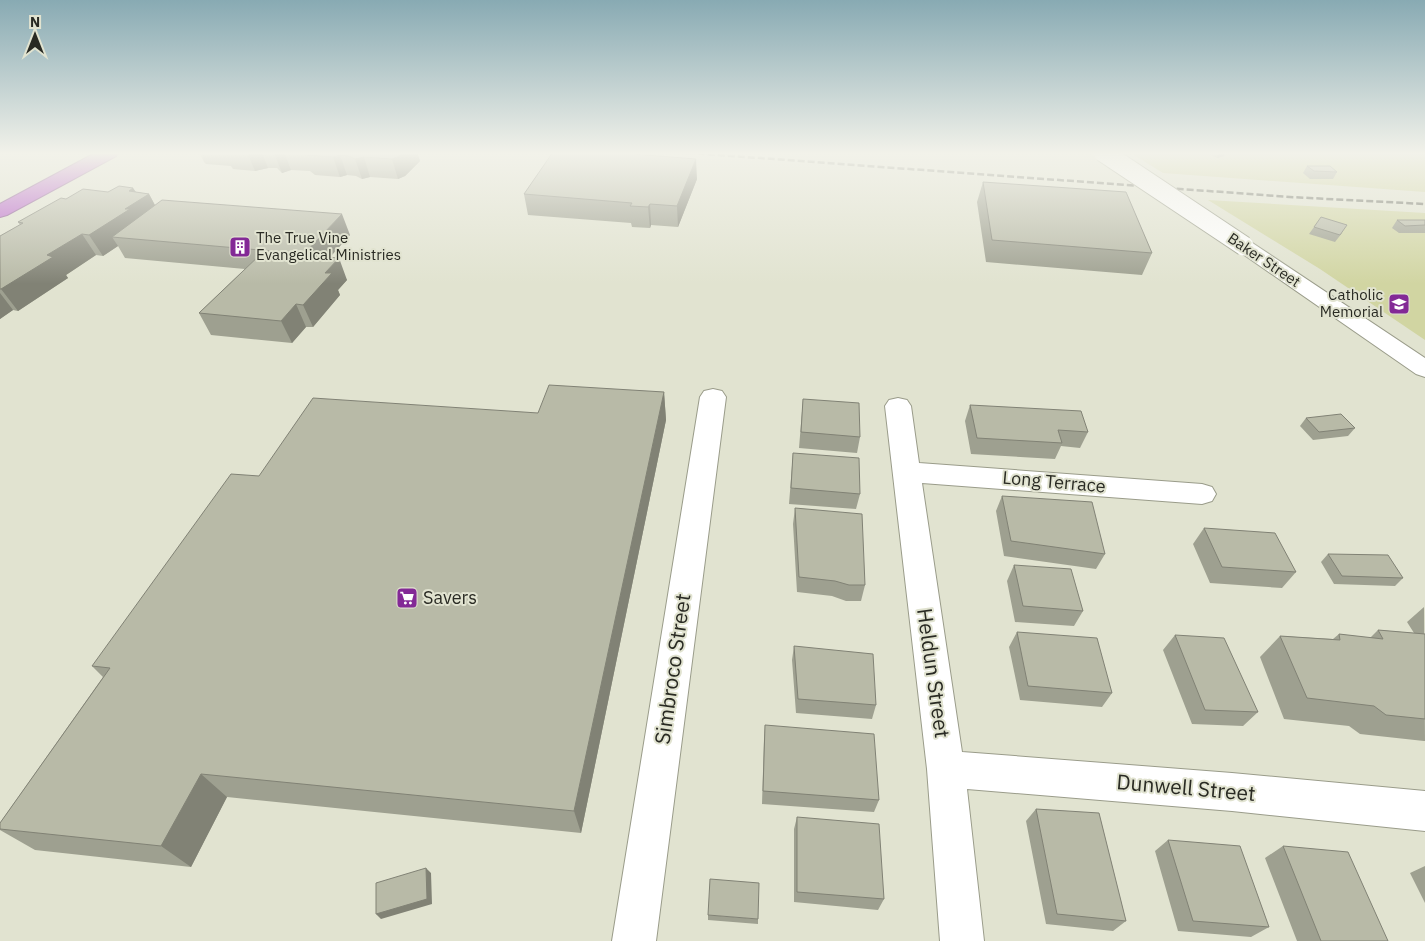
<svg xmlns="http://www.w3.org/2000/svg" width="1425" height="941" font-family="'IBM Plex Sans',sans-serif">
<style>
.green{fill:#d1d5a2}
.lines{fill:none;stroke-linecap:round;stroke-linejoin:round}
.minor-casing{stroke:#9a9c8a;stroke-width:2}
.highway-casing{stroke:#854c90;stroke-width:2}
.minor{fill:#fff;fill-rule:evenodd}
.highway{fill:#b75eca;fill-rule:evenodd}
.rail{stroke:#6c6e62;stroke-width:2.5;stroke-dasharray:7 3;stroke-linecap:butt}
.minor-bridge-casing{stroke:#9a9c8a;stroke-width:21;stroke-linecap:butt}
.minor-bridge{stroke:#fff;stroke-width:19}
.wall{fill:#9ea090}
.shaded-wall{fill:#818275}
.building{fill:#b8baa7;stroke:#818275}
.labels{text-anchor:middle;stroke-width:4;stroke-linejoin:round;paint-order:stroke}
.far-poi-label{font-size:15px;fill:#292a23;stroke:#e1e3d0;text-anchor:start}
.far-street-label{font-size:15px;fill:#292a23;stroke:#e1e3d0}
.street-label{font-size:18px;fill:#292a23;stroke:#e1e3d0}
.poi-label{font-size:18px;fill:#292a23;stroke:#e1e3d0;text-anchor:start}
.near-street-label{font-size:21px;fill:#292a23;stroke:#e1e3d0}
</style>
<rect width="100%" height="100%" fill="#e1e3d0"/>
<path class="green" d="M1129 152H1425V192L1163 173Z
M1208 200 1425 213V340L1320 269Z"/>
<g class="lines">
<g class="minor-casing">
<path id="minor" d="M1244 240 1251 242 1425 358V377L1416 374 1237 250 1234 246 1237 242Z
M713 389 722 391 726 397 656 941H612L700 397 704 391Z
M898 398 907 400 911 406 919 463 1202 484 1212 487 1216 494 1212 501 1202 504 922 483 962 752 1232 773 1425 791V831L1232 811 967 789 984 941H940L927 769 885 406 889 400Z"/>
</g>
<g class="highway-casing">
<path id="highway" d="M97 152H118L116 156 7 215 0 217V204Z"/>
</g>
<use href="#minor" class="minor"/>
<use href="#highway" class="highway"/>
<path class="rail" d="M678 152 1290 197 1425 204"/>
<g class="minor-bridge-casing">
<path id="minor-bridge" d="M1103 152 1244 246"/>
</g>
<use href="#minor-bridge" class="minor-bridge"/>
</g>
<path class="wall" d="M199 152H417L420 161 405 176 398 179 370 177 362 179 356 176 347 175 340 177 315 175 310 171 291 170 282 173 277 168H268L255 171 233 169 231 166 206 164 204 162Z
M1206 152H1226L1224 156 1217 158Z
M1307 166 1337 172 1333 179H1310L1303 173Z
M697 179 678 227 651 225 650 228 632 227 631 223 528 215 524 194Z
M983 182 1152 253 1142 275 986 262 977 202Z
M133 188 136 192 149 194 155 205 350 235 330 257 347 280 338 290 340 295 313 327H306L292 343 211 335 199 313 245 269 125 258 118 246 103 256 96 255 66 275 68 278 18 311 13 310 0 319V236L20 225 18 222 66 199Z
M1397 220H1425V233H1399L1392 228Z
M1314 227 1342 233 1335 242 1309 234Z
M664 392 666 420 581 833 227 797 191 867 35 850 0 830V823L103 677 92 666 259 476 538 413Z
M803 399 860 437 857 453 799 448Z
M970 405 1088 432 1080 448 1061 446 1055 459 971 454 965 421Z
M1306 418 1355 428 1348 436 1313 440 1300 426Z
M793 453 860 494 856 509 789 504Z
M1002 496 1105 554 1096 569 1004 556 996 511Z
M795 508 865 585 861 601H846L832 596 797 592 793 524Z
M1204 528 1296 572 1282 588 1210 583 1193 544Z
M1328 554 1403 578 1395 586 1334 584 1321 562Z
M1014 565 1083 611 1074 626 1015 622 1007 581Z
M1424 607 1425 741H1424L1360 734 1349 726 1284 719 1260 657 1280 636 1333 639 1339 634 1370 638 1378 630 1414 633 1407 622Z
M1017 632 1112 693 1102 707 1020 700 1009 647Z
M1175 635 1258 712 1243 726 1192 724 1163 650Z
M794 646 876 705 872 719 796 713 792 660Z
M765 725 879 800 874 812 762 804 764 739Z
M1036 809 1126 921 1113 931 1046 924 1026 821Z
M797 817 884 899 878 910 794 902V829Z
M1168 840 1269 927 1251 937 1178 931 1155 851Z
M1283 846 1388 941H1297L1265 858Z
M1425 866V903L1410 873Z
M708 915 758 919V924L708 920Z"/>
<path class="shaded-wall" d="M247 152H262L268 168 255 171Z
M284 152 291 170 282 173 274 153Z
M403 152H417L420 161 405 176 398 179 392 159Z
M1219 152H1226L1224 156 1217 158Z
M340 155 347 175 340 177 333 157Z
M364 157 370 177 362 179 355 159Z
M696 159 697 179 678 227 677 206Z
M133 188 140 199 149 194 160 215 112 237 118 246 103 256 89 235 125 209 129 191Z
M650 204 651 225 650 228 648 207Z
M342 214 350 235 312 277 303 255Z
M82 234 96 255 66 275 68 278 18 311 1 289 47 255Z
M339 258 347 280 338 290 340 295 313 327 303 305 325 273Z
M0 293 13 310 0 319Z
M296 304 306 327 292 343 281 321Z
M664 392 666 420 581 833 574 811Z
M201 774 227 797 191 867 161 846Z
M426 868 431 873 432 904 381 919 376 914Z"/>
<path class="building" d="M304 152H403L399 156 392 159 364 157 355 159 349 156 340 155 333 157 307 155Z
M553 152H607L696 159 677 206 650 204 648 207 630 206 632 203 524 194Z
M1307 166H1330L1337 172 1314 171Z
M983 182 1126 192 1152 253 992 240Z
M119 186 133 188 129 191 149 194 125 209H130L89 235 82 234 47 255 53 257 1 289H0V236L23 223 18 222 61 198 66 199 83 189 108 192Z
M162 200 342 214 303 255 339 258 325 273H332L303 305 296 304 281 321 199 313 263 252H270L271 251 112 237Z
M1321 217 1347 225 1340 235 1314 227Z
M1397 220H1425V225L1405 226Z
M549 385 664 392 574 811 201 774 161 846 0 829V823L110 668 92 666 231 474 259 476 313 398 538 413Z
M803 399 859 403 860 437 801 432Z
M970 405 1081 411 1088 432 1058 430 1062 443 977 438Z
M1341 414 1355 428 1319 432 1306 418Z
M793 453 859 458 860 494 791 488Z
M1002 496 1092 502 1105 554 1011 541Z
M795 508 862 514 865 585H849L835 581 799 577Z
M1204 528 1275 533 1296 572 1222 567Z
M1328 554 1388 555 1403 578 1342 576Z
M1014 565 1071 569 1083 611 1023 606Z
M1378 630 1425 634V719L1386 715 1374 706 1307 698 1280 636 1340 640 1339 634 1383 639Z
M1017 632 1097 638 1112 693 1028 686Z
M1175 635 1224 638 1258 712 1205 710Z
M794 646 873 654 876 705 798 699Z
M765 725 874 734 879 800 763 791Z
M1036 809 1099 813 1126 921 1057 914Z
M797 817 879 824 884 899 797 892Z
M1168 840 1240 846 1269 927 1193 921Z
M1283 846 1348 852 1388 941H1321Z
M426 868 427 899 376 914V883Z
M710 879 759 883 758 919 708 915Z"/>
<linearGradient id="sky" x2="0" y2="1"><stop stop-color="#88aab3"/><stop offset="0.54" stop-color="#f2f2ea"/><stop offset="1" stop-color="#f2f2ea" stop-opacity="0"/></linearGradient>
<rect width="1425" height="284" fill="url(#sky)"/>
<defs>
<g id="building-square" transform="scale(1.125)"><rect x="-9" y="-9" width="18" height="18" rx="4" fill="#832996" stroke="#e1e3d0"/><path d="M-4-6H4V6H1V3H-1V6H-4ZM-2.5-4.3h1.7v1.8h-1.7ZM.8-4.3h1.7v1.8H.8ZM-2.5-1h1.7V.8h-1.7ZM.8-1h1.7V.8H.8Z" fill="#fff"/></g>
<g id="school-square" transform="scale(1.125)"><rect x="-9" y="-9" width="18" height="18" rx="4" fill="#832996" stroke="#e1e3d0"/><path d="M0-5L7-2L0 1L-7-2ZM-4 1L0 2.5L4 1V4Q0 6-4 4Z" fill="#fff"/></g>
<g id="supermarket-square" transform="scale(1.125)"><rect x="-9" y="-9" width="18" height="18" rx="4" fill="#832996" stroke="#e1e3d0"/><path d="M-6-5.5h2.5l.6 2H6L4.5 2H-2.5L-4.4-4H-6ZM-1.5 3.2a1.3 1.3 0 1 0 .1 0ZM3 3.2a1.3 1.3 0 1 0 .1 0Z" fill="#fff"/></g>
</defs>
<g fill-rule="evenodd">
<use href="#building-square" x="240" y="247"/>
<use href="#school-square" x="1399" y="304"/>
<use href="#supermarket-square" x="407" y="598"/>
</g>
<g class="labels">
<g class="far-poi-label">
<text x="256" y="243">The True Vine<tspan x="256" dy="17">Evangelical Ministries</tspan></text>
<text x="1383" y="300" text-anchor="end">Catholic<tspan x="1383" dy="17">Memorial</tspan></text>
</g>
<g class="far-street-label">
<text transform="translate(1264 260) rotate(34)" y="5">Baker Street</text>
</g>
<g class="street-label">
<text transform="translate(1054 482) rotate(5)" y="6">Long Terrace</text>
</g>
<g class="poi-label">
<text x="423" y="604">Savers</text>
</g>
<g class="near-street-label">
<text transform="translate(673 669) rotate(-82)" y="7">Simbroco Street</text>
<text transform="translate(933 673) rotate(82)" y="7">Heldun Street</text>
<text transform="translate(1186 788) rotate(5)" y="7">Dunwell Street</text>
</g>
</g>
<g transform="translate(35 35)" stroke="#e1e3d0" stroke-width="4" paint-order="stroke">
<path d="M0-4L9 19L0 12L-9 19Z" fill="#292a23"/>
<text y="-8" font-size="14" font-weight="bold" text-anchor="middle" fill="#292a23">N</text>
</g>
</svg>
